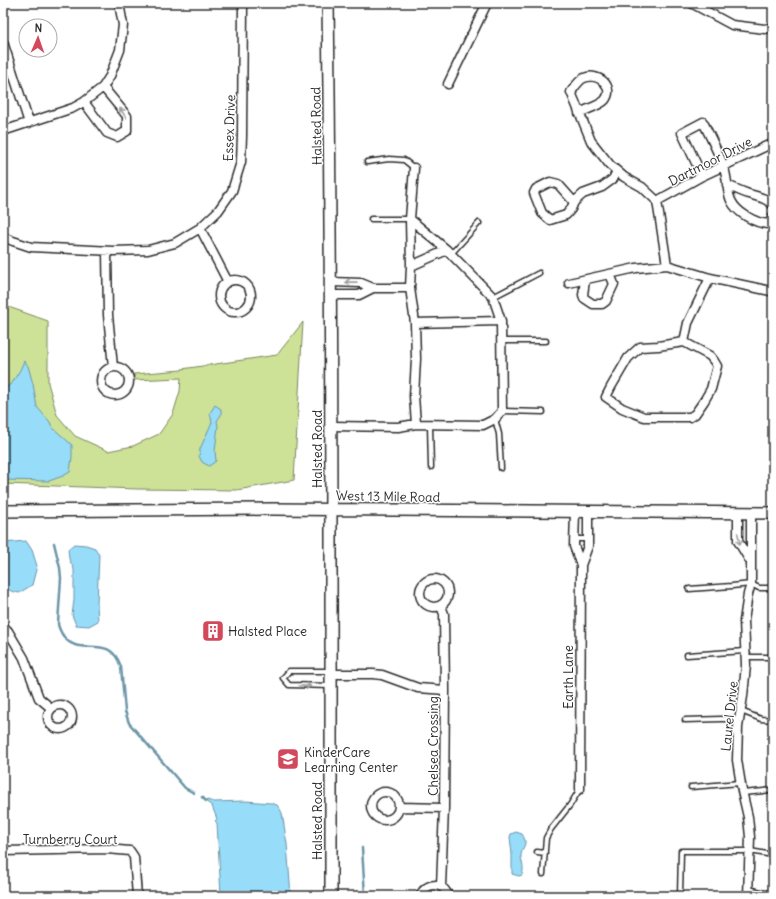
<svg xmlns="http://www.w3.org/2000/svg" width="776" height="899" font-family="Delius,sans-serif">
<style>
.green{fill:#cde297;stroke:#7c8661}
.water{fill:#97dcf9;stroke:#6c95a7}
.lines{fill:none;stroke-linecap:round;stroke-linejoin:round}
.stream{stroke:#6c95a7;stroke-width:2.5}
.lane-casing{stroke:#2b2b2b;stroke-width:7}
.street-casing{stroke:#2b2b2b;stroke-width:11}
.secondary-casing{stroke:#2b2b2b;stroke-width:14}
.lane{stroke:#fff;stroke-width:4}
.street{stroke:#fff;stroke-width:8}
.secondary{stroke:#fff;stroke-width:11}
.oneway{stroke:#a0a0a0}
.labels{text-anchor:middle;stroke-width:3;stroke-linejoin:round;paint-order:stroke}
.street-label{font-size:13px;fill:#2b2b2b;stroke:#fff}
.poi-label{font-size:13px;fill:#2b2b2b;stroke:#fff;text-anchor:start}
</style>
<rect width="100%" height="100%" fill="#fff"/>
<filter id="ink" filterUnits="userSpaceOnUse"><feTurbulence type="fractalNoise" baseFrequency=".025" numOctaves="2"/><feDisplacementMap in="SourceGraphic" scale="8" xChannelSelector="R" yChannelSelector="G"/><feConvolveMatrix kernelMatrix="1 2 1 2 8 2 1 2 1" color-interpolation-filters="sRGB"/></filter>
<g filter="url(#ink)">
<path class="green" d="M3 305 48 321V383L57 415 75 436 108 451 133 446 159 434 173 414 180 391 181 378 134 380V374L182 370V369L277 355 303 322 294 480 237 490 137 489 3 484Z"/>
<path class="water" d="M24 361 28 366 33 384 37 407 50 422 52 427 72 445V457L70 472 63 476 49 481 3 480V390L12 383 20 370Z
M215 405 221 409V415L217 421 218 426 215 451 216 461 209 466 202 462 199 456 200 449 212 422 210 413Z
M26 541 32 550 37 566 32 585 19 593 11 591 3 586V543Z
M74 544 86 545 95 548 99 555 97 604 98 621 89 626 76 625 72 615 74 600V569L69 559 68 549Z
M207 800 214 802 245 801 271 803 277 805 280 809 282 813 287 844 291 896H221L217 823 215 821 217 819 212 806 205 801Z
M516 832 522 834C529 845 522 846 521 855 521 863 525 866 522 875L519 876 512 874V855L510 837 511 834Z"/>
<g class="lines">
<path class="stream" d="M54 543 60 568 61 578 58 623C58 627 60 630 62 634 78 661 109 630 121 667L125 711 129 723 185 788 194 793
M202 797 206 801
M362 848 365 896"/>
<g class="lane-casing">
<path id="lane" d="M367 162 389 159 404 160 414 168
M371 219H410
M451 254 479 223
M493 297 539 273
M502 341H546
M502 411 543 412
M495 419 499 434 501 468
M430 425 431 467
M574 539H588
M689 589 732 586 751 584 759 588H773
M687 655 745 651
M746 657H773
M330 671H289L283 678 289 685 331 686
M741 711 761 719 773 720
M685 720 721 719H739
M691 787 740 783
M743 793 773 790
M537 852 545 853
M543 874 546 838 551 829 570 805 580 789
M749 889 765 893H773
M680 896 681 851H750L767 854H773"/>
</g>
<g class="street-casing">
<path id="street" d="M691 3 732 25 765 29 773 27
M3 42 29 123
M448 84 487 3
M84 102 107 133 117 137 127 131V116L103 87
M579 113C585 110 601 105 605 100 615 87 599 72 584 78 579 80 574 88 571 92L591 141 610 165 624 177 642 187 657 201 667 265
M3 131 73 108 84 102 103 87 110 76 120 50 123 25 119 3
M702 176 682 133 703 122C710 136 717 150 723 165 731 186 722 201 746 216 754 221 761 224 769 224L773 216
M727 185C734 188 742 192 749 194 759 197 766 198 773 205
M657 201 702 176 773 143
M574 202 558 184 550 182 536 189 534 193 542 213 550 220 566 215 571 209 574 202 583 194 602 187 613 179 617 171
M410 219 414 168
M200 228 228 282
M3 237 13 241 31 247 113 251 148 250 175 243 200 228 218 211 232 191 241 162 242 136 243 3
M107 251 108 315 113 367
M411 266 447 250
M585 280 583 295 584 298 593 304H602L606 301 614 284 610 274
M219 296a16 16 0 1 1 32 0a16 16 0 1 1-32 0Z
M569 283 636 268 667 265 710 278 766 290 773 292
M373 288H410
M331 295H359L373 288 361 283 331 282
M415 323 501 321
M684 342 710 356 714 361 717 366 711 389 704 401 695 414 690 417H644L622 408 606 397 611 387 628 358 640 347 658 346 684 342 688 323 710 278
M101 381a14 14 0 1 1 28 0a14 14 0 1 1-28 0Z
M331 426 398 427 416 424 483 425 495 419 502 411 501 321 493 297 447 250 410 219 411 266 410 288 415 323 416 359 414 396 416 424
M575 512 574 546 581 565
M738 513V541L750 561
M420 593a14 14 0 1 1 28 0a14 14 0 1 1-28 0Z
M441 606 444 614 445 690 444 808 441 887
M3 626 8 631 24 658 39 698 51 708
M331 674H373L382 675 418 688 445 690
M48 717a12 12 0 1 1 24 0a12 12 0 1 1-24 0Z
M580 789 581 565 588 546V512
M371 806a14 14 0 1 1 28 0a14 14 0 1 1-28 0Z
M399 807 444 808
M3 851 107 849 130 851 134 857 137 896
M420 896C426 882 443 881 448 896
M748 896 750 837 748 817 742 791 737 760 738 727 743 696 746 665 744 621 748 594 751 584V513"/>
</g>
<g class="secondary-casing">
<path id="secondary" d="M328 3C332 301 331 598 331 896
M3 511 273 509 773 513"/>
</g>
<use href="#lane" class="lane"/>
<use href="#street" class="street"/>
<use href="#secondary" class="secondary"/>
</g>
<defs><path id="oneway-shaft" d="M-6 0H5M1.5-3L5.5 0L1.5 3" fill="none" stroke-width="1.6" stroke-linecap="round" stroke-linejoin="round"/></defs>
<g class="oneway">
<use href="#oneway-shaft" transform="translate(123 113) rotate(-123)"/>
<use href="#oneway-shaft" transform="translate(351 282) rotate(-179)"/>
<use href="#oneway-shaft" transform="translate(739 539) rotate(77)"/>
<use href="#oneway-shaft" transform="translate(305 686) rotate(2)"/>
</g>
</g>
<defs>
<g id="building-square" transform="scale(1.15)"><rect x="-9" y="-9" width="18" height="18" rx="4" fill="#d1495b" stroke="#fff"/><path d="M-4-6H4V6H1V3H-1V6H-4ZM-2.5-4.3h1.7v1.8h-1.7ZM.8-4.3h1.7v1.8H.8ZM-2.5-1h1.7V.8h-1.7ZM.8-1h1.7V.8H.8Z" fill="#fff"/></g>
<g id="school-square" transform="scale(1.15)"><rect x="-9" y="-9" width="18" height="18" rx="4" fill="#d1495b" stroke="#fff"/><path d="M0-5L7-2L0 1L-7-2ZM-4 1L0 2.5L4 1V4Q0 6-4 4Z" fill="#fff"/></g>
</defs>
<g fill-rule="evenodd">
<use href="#building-square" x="213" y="631"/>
<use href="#school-square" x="288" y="759"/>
</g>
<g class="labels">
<g class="street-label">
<text transform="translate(316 126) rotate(-91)" y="5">Halsted Road</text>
<text transform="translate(229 128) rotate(-88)" y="5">Essex Drive</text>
<text transform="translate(710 161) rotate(-27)" y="5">Dartmoor Drive</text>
<text transform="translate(317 449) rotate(-90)" y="5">Halsted Road</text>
<text transform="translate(388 496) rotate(1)" y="5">West 13 Mile Road</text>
<text transform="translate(568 677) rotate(-90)" y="5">Earth Lane</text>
<text transform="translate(729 716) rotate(-84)" y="5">Laurel Drive</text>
<text transform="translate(433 746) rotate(-90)" y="5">Chelsea Crossing</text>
<text transform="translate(317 821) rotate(-90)" y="5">Halsted Road</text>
<text x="70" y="844">Turnberry Court</text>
</g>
<g class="poi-label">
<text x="228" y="636">Halsted Place</text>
<text x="304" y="757">KinderCare<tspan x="304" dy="15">Learning Center</tspan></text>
</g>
</g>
<rect width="776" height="899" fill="none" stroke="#fff" stroke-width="16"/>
<rect x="8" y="8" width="760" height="883" fill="none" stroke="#2b2b2b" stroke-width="1.5" filter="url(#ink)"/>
<g transform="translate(38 38) rotate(2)"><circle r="19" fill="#ffffff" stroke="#aaaaaa"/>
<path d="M0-3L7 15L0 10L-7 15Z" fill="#d1495b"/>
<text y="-6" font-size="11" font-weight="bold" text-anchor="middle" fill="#2b2b2b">N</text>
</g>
</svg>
